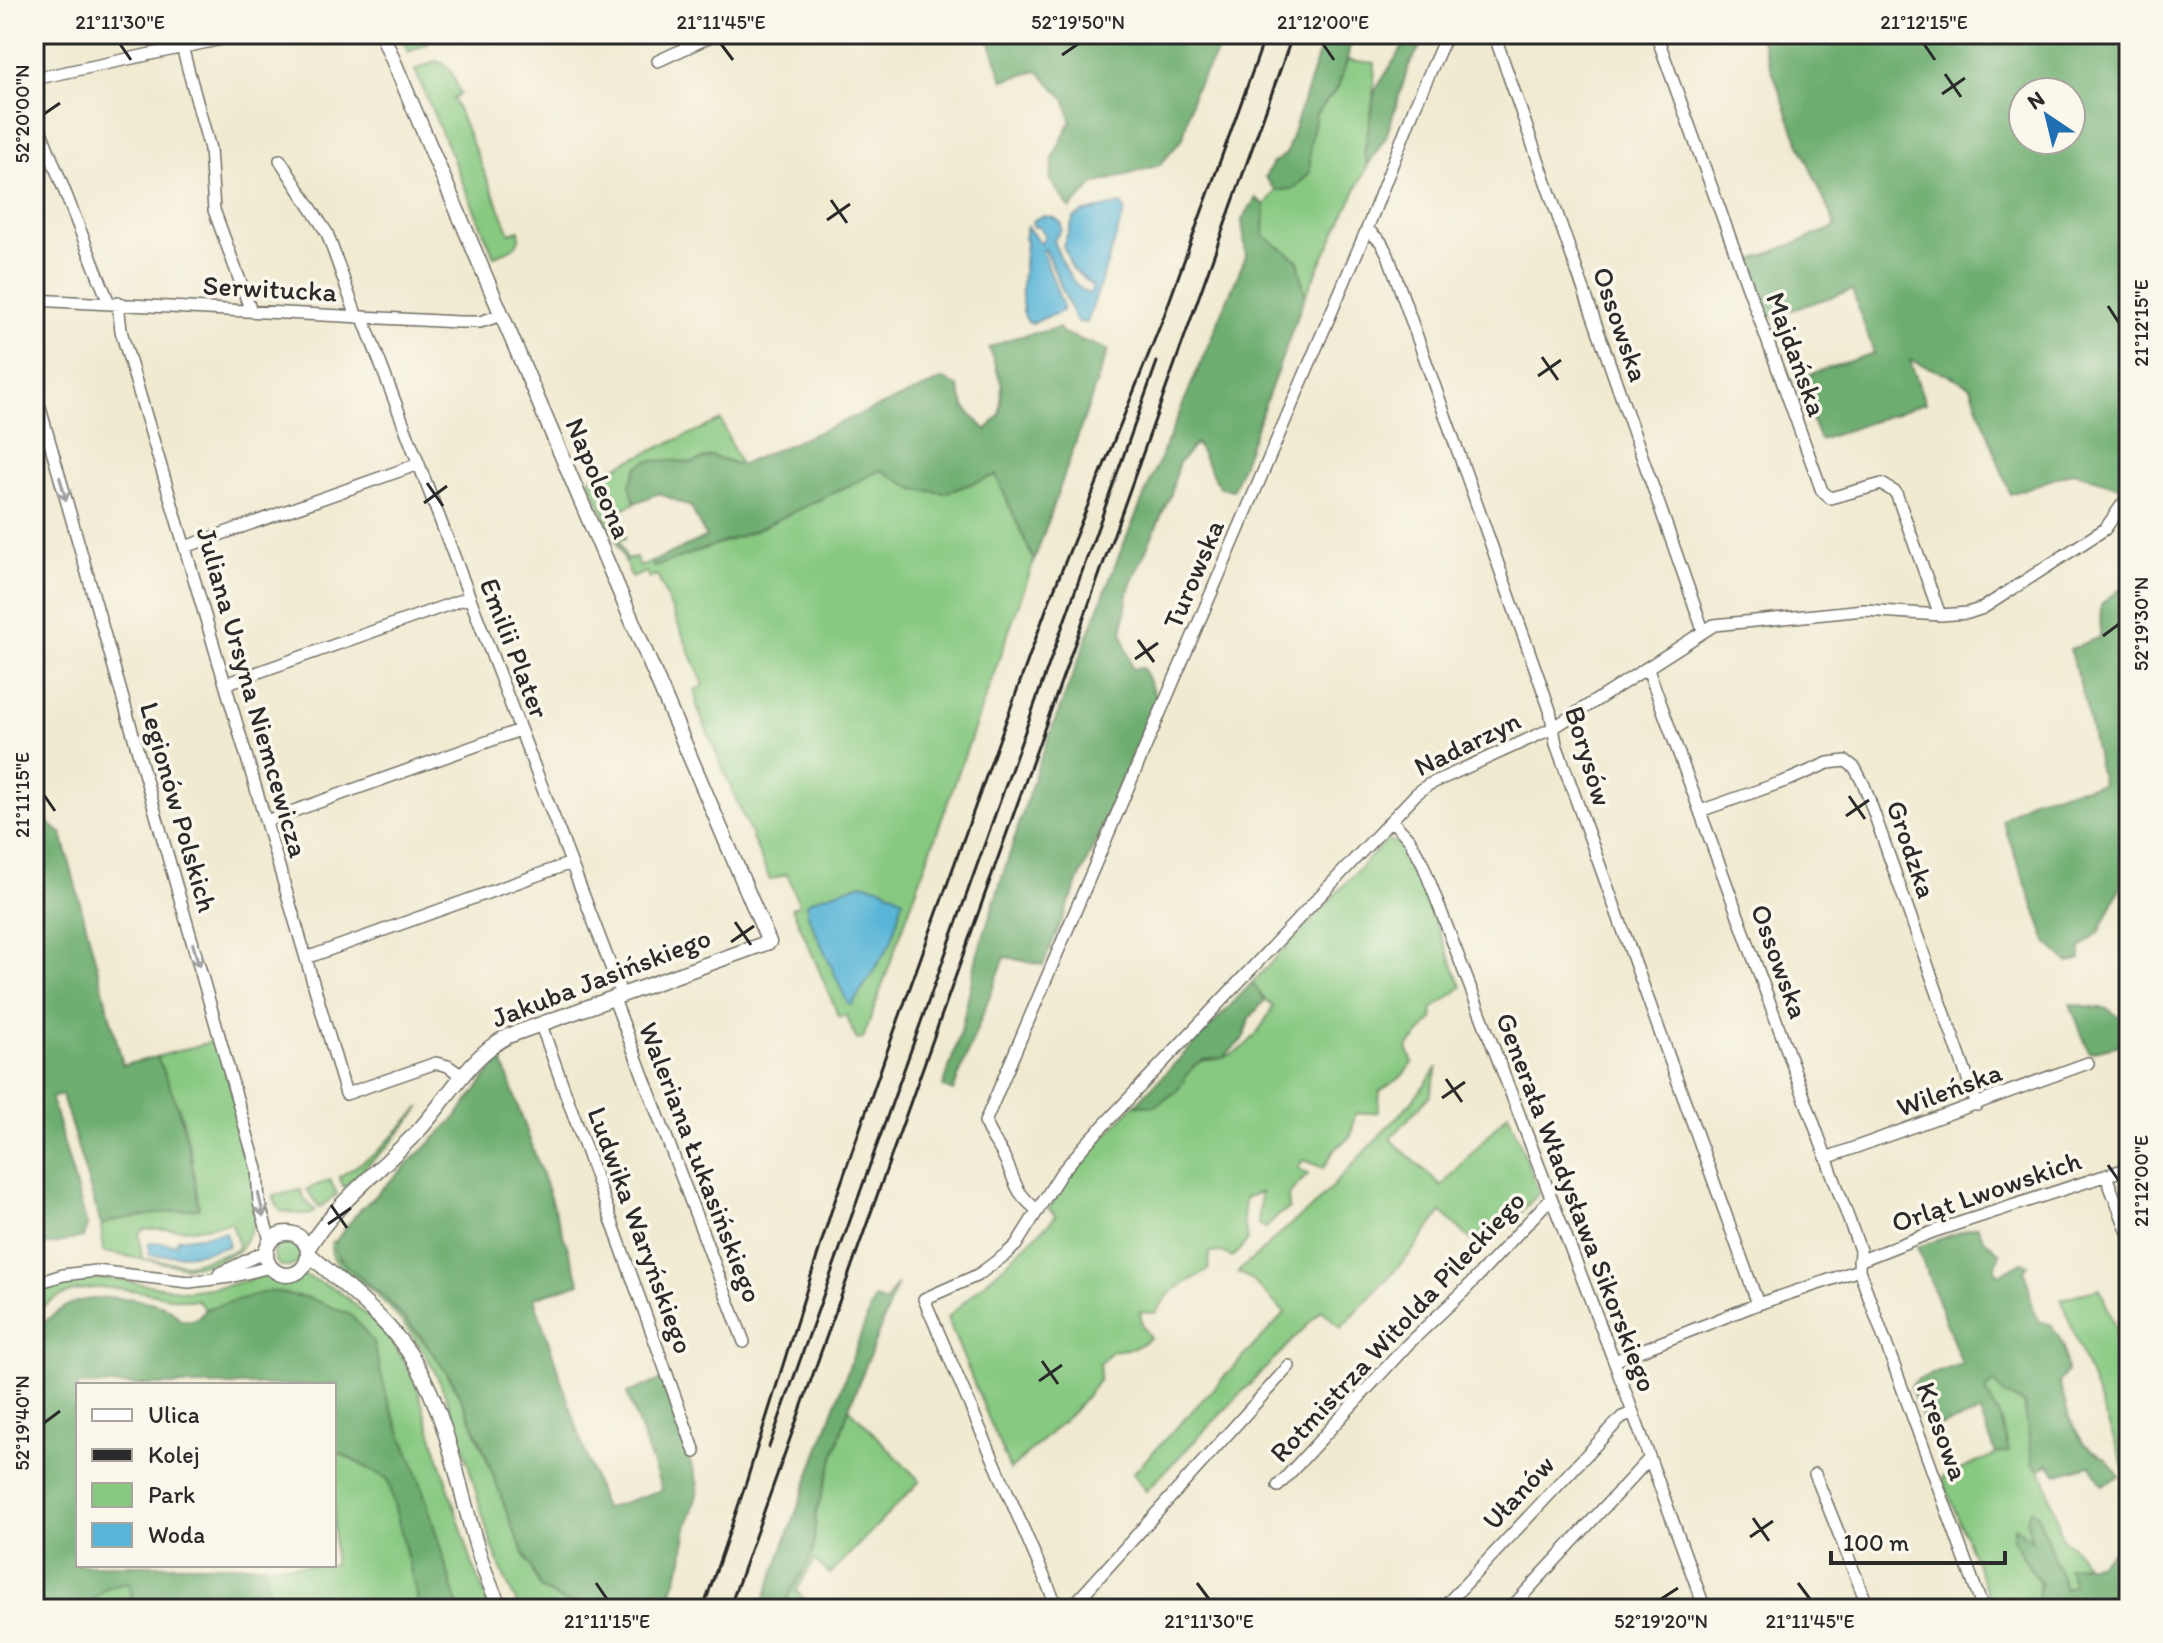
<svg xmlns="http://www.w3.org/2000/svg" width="2163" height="1643" font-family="Itim,sans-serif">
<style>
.green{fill:#87c981;stroke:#597a56;stroke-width:2;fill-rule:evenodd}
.forest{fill:#6dad6f;stroke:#4c6c4d;stroke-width:2;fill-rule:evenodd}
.water{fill:#59b5d7;stroke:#427081;stroke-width:2}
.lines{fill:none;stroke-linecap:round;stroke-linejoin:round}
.minor-casing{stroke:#706e65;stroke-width:14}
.tertiary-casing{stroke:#706e65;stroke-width:17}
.minor{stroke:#fff;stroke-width:11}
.tertiary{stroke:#fff;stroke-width:14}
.rail{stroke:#2b2b2b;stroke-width:3}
.oneway{stroke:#a0a0a0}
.ticks{fill:none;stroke:#2b2b2b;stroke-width:3}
.labels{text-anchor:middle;stroke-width:7;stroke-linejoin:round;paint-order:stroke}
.street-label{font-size:28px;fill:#2b2b2b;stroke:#fbf7ec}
.neatline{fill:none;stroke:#2b2b2b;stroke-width:3}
.ticks-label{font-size:20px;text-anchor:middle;fill:#2b2b2b}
</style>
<rect width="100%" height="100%" fill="#fbf7ec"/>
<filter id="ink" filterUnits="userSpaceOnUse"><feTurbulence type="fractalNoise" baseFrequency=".0125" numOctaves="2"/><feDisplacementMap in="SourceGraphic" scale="16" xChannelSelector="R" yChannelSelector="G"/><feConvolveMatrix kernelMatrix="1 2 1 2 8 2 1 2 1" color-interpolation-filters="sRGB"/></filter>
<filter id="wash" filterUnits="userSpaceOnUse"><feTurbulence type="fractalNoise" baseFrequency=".006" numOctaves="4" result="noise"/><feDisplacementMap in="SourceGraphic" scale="32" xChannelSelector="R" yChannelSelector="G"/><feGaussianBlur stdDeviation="1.8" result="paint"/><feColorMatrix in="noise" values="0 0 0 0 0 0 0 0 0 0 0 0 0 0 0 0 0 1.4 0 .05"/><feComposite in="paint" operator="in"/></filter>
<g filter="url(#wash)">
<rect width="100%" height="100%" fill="#f0ead0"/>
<path class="green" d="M400 34H433L427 44 408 52Z
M1347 60 1375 63 1372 118 1364 152 1368 165 1305 296 1298 260 1264 236 1265 205 1276 191 1295 188 1310 172V145L1316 114 1338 88Z
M436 61C451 64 455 81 460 94L453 98 510 233 519 230C522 248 508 251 494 256L415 70Z
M721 420 740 465 711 456 692 463 669 460 630 484 635 503 615 512 619 521 609 525 589 480 592 477Z
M881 470 914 489 945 493 996 475 1034 561 863 1039 857 1040 846 1015 839 1017C823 981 809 944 792 908L799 904 787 874 770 880 697 707 695 690 704 685 657 575 649 578 646 572 632 578 613 534 622 530 626 538 619 541 627 560 636 557 640 567 652 562 653 567 754 531Z
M1386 840 1400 843 1409 858 1462 987 1433 1009 1432 1020 1407 1048 1413 1063 1400 1078 1380 1091 1378 1112 1355 1114 1351 1136 1334 1150 1324 1168 1303 1160 1298 1168 1308 1174 1288 1195 1289 1209 1281 1213 1266 1228 1258 1224 1261 1192 1245 1198 1243 1221 1248 1240 1232 1258 1223 1252 1210 1253 1208 1270 1171 1292 1155 1313 1140 1312 1142 1325 1150 1338 1134 1348 1112 1351 1100 1364 1099 1380 1074 1411 1010 1470 947 1318C983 1283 1021 1252 1056 1216L1049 1209 1072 1170 1135 1105C1161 1106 1172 1099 1186 1077 1190 1071 1192 1066 1198 1063 1205 1058 1214 1061 1222 1058 1248 1051 1262 1028 1273 1006L1265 1000 1252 983Z
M217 1040 252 1166V1182L259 1216 239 1251 210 1263 186 1267 103 1252 101 1225 115 1220 193 1161 181 1114 157 1057ZM232 1223 238 1245 235 1251 188 1264 142 1259 139 1233 145 1229H191Z
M1438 1067 1430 1095 1390 1139 1442 1186 1508 1113 1539 1193 1483 1251 1442 1212 1410 1254 1341 1328 1322 1310 1146 1491 1133 1473 1285 1313 1251 1279 1238 1272 1290 1225 1314 1206 1412 1101Z
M421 1107 390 1144 344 1187 339 1177 376 1153Z
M330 1180 337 1194 319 1208 307 1189Z
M301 1190 304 1198 315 1211 309 1215 280 1211 273 1196Z
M332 1241 335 1242 338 1258 386 1299 439 1359 467 1410 527 1561 562 1601 579 1605 580 1609 519 1607C475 1530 471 1430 426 1356 412 1333 395 1312 376 1294 364 1283 343 1273 334 1259 331 1253 330 1248 332 1241Z
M274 1254a13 13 0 1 1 26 0a13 13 0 1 1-26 0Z
M267 1275 284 1281 306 1276 338 1290 378 1325 393 1343 414 1378 472 1563 491 1609H459L420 1481 388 1401 269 1291 205 1309 197 1300C183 1301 172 1297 159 1295 115 1286 70 1279 34 1314V1293L52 1285 91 1279H113L185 1291 225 1286Z
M2100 1288 2129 1365V1479L2061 1299Z
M1994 1381 2024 1403 2033 1465 2040 1470 2045 1479 2062 1538 2078 1552 2085 1564 2068 1568 2074 1584 2065 1589 2038 1515 2032 1542 2014 1528 2013 1541 2055 1609H1994L1942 1478 1996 1454 2009 1452 2002 1422 1985 1390Z
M849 1408 920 1481 830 1574 814 1560 796 1591 815 1609H781L813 1553 816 1513Z
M334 1450 388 1479 420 1609H272L263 1565H334Z
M128 1582 133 1595 119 1609H83L108 1587Z"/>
<path class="forest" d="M987 34H1228L1194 91 1183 138 1160 165 1094 184 1070 209 1050 180 1054 155 1071 121 1066 100 1038 71 1003 80Z
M1325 34H1352L1347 60 1338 87 1316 114 1310 145V172L1295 188 1276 191 1265 177 1273 163 1286 154Z
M1406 34H1428L1409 65 1386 137 1368 165 1364 153 1375 91 1403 46Z
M1759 34H2129V490L2073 472 2010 494 1971 387 1953 377 1910 360 1925 403 1820 440 1795 379 1874 353 1852 290 1768 318 1747 262 1836 227 1794 131ZM2023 92H2071V140H2023Z
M1256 198 1265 205 1264 236 1298 260 1305 296 1233 490 1220 488 1196 443 1178 464 1171 494 1129 588 1122 633 1132 669 1143 668 1156 698 1043 965 1005 957 953 1091 943 1087 961 1031 977 956 1038 765 1120 553 1246 256 1242 220Z
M1059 328 1063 333 1108 350 1034 561 996 475 945 493 914 489 881 470 754 531 654 567 652 562 706 537 691 507 659 493 635 503 630 485 637 467 647 461 669 460 692 463 711 456 740 465 944 379 958 387 965 408 986 430 1000 415 1002 385 989 348 1013 338Z
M2129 582V874L2123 881 2100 931 2081 948V959L2068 963 2048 944 2002 820 2034 798 2102 784 2086 706 2070 649 2100 637 2101 604Z
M34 746C44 767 34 803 48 822 51 826 58 831 62 834L123 1065 157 1057C181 1105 192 1155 199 1208L116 1220 101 1225 62 1095 51 1098 87 1226 83 1237 55 1244H38L34 1219Z
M1252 983 1265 1000 1249 1019 1244 1038 1223 1058 1203 1060 1194 1065 1177 1091 1155 1106 1135 1105Z
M2070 1004 2108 1009 2129 1024V1043L2089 1052Z
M502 1060 580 1283 534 1298 604 1509 662 1490 627 1393 661 1380 697 1481 698 1491 686 1532 683 1559 666 1609H595L592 1605 563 1601 541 1589 513 1529 481 1442 454 1383 420 1335 386 1299 345 1265 335 1250V1242L358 1212 454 1120 491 1071Z
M1977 1226 1984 1239 2000 1253 1995 1269 1999 1275 2022 1262 2028 1265 2024 1271C2033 1290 2027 1303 2039 1321L2051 1324 2064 1346 2067 1372 2059 1382 2069 1417 2083 1443 2106 1459 2120 1477 2102 1485 2091 1465 2057 1474 2048 1463 2040 1470 2033 1465 2024 1403 2004 1395 1994 1382 1986 1391 2002 1422 2009 1452 1996 1454 1980 1413 1927 1430 1910 1387 1918 1379 1962 1364 1917 1247Z
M898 1283 849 1408 816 1513 813 1553 781 1609H761L874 1298 885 1303Z
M269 1291 310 1298 351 1315 373 1342 388 1401 420 1481 459 1609H420L388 1479 334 1450V1385H78V1565H263L272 1609H119L132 1595 128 1583 108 1587 83 1609H34V1330C45 1323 54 1313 65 1307 91 1293 139 1296 166 1307 172 1309 176 1315 180 1320 193 1321 199 1321 205 1309Z
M2031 1509 2038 1515 2065 1589 2074 1584 2067 1568 2097 1564 2125 1541 2129 1546V1609H2055L2047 1607 2038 1599 2040 1583 2013 1541 2015 1527 2032 1541 2026 1519Z"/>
<path class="water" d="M1121 204 1125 210 1087 323 1078 322 1074 317 1045 249 1042 250 1063 307 1062 311C1052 316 1042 318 1032 323L1028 322C1016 307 1025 263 1026 242L1024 238 1027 227 1041 244 1045 235 1039 227H1034L1032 221C1042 215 1053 214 1061 223V230L1054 240 1055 246C1064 263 1070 284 1088 294L1091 292 1092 286 1072 268 1063 245 1074 218 1082 213Z
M862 883 883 888 903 899 891 943 852 1005 848 1004 808 915 807 904 811 900Z
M226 1232 229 1246C201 1254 178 1257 149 1255V1242L176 1244 178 1239Z"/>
</g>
<g filter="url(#ink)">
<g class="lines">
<g class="minor-casing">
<path id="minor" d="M1494 34 1703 630
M1656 34 1822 491 1830 498 1882 484 1896 493 1940 615
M182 47 210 149 214 210 251 311
M658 61 716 34
M34 79 245 34
M34 114 109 303
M280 160 327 233 357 317
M1367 229 1381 242 1388 255 1550 710 1556 744 1758 1304
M34 300 459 322H480L502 315
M118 303 121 331 346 1094 436 1063 448 1066 462 1076
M363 318 622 996
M34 387 257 1169 259 1203 270 1240
M185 547 419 464
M1648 669 1860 1250 1859 1270 1983 1609
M225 684 470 597
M1700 811 1791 779 1828 763 1846 761 1855 768 1864 785 1977 1105
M1391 820 1409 839 1422 862 1614 1361 1705 1609
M266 821 520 730
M306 958 571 863
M614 999 744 1342
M541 1025 695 1452
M1826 1158 2088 1063
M2106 1176 2129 1235
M1038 1211C1013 1190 1017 1184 1004 1157 998 1144 989 1136 985 1122L1367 229 1415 106 1447 34
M1859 1261 1935 1231 2129 1168
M219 1274 266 1251
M34 1284 63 1275 96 1271 189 1282 230 1277 270 1267
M1614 1361 1758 1304 1859 1270
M1815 1474 1869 1609
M1278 1486 1408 1344 1463 1292 1550 1199
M1058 1609 924 1299 978 1275 1006 1254 1016 1245 1061 1173 1085 1145 1416 794 1428 785 1553 728 1714 625 1864 610 1940 615 1968 613 1983 608 2105 529 2129 495
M1070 1609 1289 1366
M1442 1609 1622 1417 1632 1413
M1510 1609 1649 1459"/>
</g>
<g class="tertiary-casing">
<path id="tertiary" d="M266 1254a21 21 0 1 1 42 0a21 21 0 1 1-42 0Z
M308 1248C337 1201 382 1169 419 1130 449 1098 468 1057 508 1036L769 942 382 34
M309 1254C346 1288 388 1318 415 1362 459 1436 462 1532 501 1609"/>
</g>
<use href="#minor" class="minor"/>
<use href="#tertiary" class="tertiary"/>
<path class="rail" d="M769 1447 1157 362
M703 1609 745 1486 831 1212 885 1057 1047 607 1164 316 1266 34
M729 1609 1293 34"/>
</g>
<defs><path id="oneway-shaft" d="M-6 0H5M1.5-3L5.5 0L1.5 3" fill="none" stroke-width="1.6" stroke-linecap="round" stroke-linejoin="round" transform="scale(2)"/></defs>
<g class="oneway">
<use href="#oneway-shaft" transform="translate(63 489) rotate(74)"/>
<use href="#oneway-shaft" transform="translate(196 955) rotate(74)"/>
<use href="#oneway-shaft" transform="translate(261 1205) rotate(77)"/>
</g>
</g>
<path class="ticks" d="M120 44 131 60M721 44 733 60M1323 44 1334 60M1924 44 1935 60M1062 55 1078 44M1945 74 1961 97M1942 94 1965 78M44 114 60 103M831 200 847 223M827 220 850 204M2108 306 2119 323M1542 357 1558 380M1538 376 1561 360M427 483 443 506M424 503 447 486M2103 636 2119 624M1138 640 1154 662M1135 659 1158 643M44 795 55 811M1849 796 1865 819M1846 816 1869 800M735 922 751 945M731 942 754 926M1446 1079 1462 1102M1442 1098 1465 1082M2108 1165 2119 1181M331 1205 347 1228M328 1224 351 1208M1042 1361 1058 1384M1039 1381 1062 1365M44 1423 60 1411M1753 1518 1769 1541M1750 1537 1773 1521M596 1583 607 1599M1197 1583 1209 1599M1798 1583 1810 1599M1661 1599 1678 1588"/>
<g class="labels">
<g class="street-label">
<text transform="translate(270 288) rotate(3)" y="10">Serwitucka</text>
<text transform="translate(1621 324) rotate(71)" y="10">Ossowska</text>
<text transform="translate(1797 354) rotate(70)" y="10">Majdańska</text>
<text transform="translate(599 478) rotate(67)" y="10">Napoleona</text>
<text transform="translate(1193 574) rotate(-67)" y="10">Turowska</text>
<text transform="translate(515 648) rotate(69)" y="10">Emilii Plater</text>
<text transform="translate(253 692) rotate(74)" y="10">Juliana Ursyna Niemcewicza</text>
<text transform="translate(1467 743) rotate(-26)" y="10">Nadarzyn</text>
<text transform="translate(1589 756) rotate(73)" y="10">Borysów</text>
<text transform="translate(179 807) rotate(74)" y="10">Legionów Polskich</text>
<text transform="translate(1912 849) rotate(71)" y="10">Grodzka</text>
<text transform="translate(1780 961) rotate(70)" y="10">Ossowska</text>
<text transform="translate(601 977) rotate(-21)" y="10">Jakuba Jasińskiego</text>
<text transform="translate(1949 1089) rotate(-20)" y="10">Wileńska</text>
<text transform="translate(701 1162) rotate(69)" y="10">Waleriana Łukasińskiego</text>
<text transform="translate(1986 1191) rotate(-19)" y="10">Orląt Lwowskich</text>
<text transform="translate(1577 1202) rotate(69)" y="10">Generała Władysława Sikorskiego</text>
<text transform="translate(641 1230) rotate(70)" y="10">Ludwika Waryńskiego</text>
<text transform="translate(1397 1326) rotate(-47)" y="10">Rotmistrza Witolda Pileckiego</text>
<text transform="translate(1943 1431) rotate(70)" y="10">Kresowa</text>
<text transform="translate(1518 1492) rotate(-47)" y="10">Ułanów</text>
</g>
</g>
<rect width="2163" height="1643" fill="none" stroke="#fbf7ec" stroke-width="88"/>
<rect x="76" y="1383" width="260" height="184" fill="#fbf7ec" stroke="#a8a59f" stroke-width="2"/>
<rect x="92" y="1409" width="40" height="12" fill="#ffffff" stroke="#a8a59f" stroke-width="2"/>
<text x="148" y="1423" font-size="24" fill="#2b2b2b">Ulica</text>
<rect x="92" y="1449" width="40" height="12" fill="#2b2b2b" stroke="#a8a59f" stroke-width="2"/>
<text x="148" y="1463" font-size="24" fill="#2b2b2b">Kolej</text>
<rect x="92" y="1483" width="40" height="24" fill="#87c981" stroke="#a8a59f" stroke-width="2"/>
<text x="148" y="1503" font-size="24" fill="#2b2b2b">Park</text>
<rect x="92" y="1523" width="40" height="24" fill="#59b5d7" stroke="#a8a59f" stroke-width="2"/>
<text x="148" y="1543" font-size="24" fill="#2b2b2b">Woda</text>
<g transform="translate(2047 116) rotate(325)"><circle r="38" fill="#fbf7ec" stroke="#a8a59f" stroke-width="2"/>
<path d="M0-6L14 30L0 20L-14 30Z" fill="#1f6fb2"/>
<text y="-12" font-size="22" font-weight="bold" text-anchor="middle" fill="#2b2b2b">N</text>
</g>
<path d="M1831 1551v12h174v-12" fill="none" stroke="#2b2b2b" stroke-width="4"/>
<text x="1843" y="1551" font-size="24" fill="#2b2b2b" stroke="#fbf7ec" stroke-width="6" paint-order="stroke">100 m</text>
<rect x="44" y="44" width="2075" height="1555" class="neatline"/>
<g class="ticks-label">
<text x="120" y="29">21°11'30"E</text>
<text x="721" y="29">21°11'45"E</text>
<text x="1078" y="29">52°19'50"N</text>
<text x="1323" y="29">21°12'00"E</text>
<text x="1924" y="29">21°12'15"E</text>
<text transform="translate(22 114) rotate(-90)" y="7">52°20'00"N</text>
<text transform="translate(2141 323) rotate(-90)" y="7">21°12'15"E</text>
<text transform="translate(2141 624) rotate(-90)" y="7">52°19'30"N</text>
<text transform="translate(22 795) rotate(-90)" y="7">21°11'15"E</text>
<text transform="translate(2141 1181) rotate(-90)" y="7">21°12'00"E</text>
<text transform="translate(22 1423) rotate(-90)" y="7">52°19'40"N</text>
<text x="607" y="1628">21°11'15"E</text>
<text x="1209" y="1628">21°11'30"E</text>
<text x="1661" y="1628">52°19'20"N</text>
<text x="1810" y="1628">21°11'45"E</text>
</g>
</svg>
